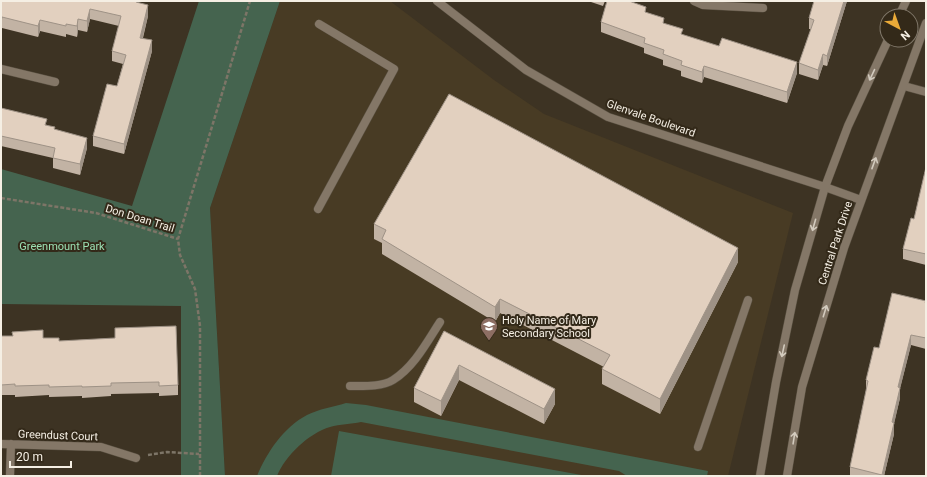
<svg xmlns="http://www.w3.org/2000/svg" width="927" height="477" font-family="Roboto,sans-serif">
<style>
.built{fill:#483b24}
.green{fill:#45644f}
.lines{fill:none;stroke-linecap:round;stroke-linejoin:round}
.service-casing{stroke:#5a5142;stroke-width:9}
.minor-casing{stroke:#5a5142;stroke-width:9}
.tertiary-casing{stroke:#5a5142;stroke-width:9}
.path{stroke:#7d7567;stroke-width:2.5;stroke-dasharray:4 2;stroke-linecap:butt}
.service{stroke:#847767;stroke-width:8}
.minor{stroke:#847767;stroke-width:8}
.tertiary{stroke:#847767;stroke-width:8}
.wall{fill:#c2b3a4}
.shaded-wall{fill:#9e9286}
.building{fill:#e2d0bf;stroke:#9e9286}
.oneway{stroke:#d3cbbe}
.labels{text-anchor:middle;stroke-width:4;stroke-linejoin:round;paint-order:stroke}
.street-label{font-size:11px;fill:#f5efe4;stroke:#332919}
.park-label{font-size:11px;fill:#9be0b3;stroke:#332919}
.poi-label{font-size:11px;fill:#f5efe4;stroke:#332919;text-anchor:start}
</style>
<rect width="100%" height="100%" fill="#3d3323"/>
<path class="built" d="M280 1H390L494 80 544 114 793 213 728 476H225L210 208Z"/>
<path class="green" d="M199 1H280L210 208 225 476H181V306L1 304V169L132 206Z
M346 403 366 405 708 471 707 476H627L619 471 361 422C351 424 340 424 330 427 309 433 285 456 277 476H257C267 452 284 427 307 415 319 409 333 407 346 403Z
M339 431 587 476H331Z"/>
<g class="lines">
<g class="service-casing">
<path id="service" d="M318 209 394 69 319 24
M350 386C364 386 382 387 393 380 414 367 427 342 440 322
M698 447 748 300"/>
</g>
<g class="minor-casing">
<path id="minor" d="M694 1 703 5 763 8
M1 69 55 82
M904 86 926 92
M825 187 861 200
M1 444 101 447 136 458
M10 476 11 444"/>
</g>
<g class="tertiary-casing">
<path id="tertiary" d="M437 1 526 70 608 117 825 187
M899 16 906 1
M760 476 776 382 795 290 825 187 848 126 888 40
M787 476 802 387 844 248 926 23"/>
</g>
<path class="path" d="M1 198 96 213 178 239
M148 455 167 452 199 454
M200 476V326L195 289 180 255 178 239 250 1"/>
<use href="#service" class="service"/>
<use href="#minor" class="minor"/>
<use href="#tertiary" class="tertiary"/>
</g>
<path class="wall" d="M1 1H137V3L148 16 143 38 152 51 124 154 93 146V136L117 86 123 64 112 61V51L119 26 90 19 87 32 78 30 77 37 66 34V37L40 31 38 37 2 28 1 32Z
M588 1H605L603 6Z
M630 1V2L646 13 683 35 797 73 787 103 704 77 702 83 681 76V71L663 65V60L644 53V48L601 32V22Z
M847 1 827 66 823 65 818 80 799 74V63L811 29H809V18Z
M1 108 47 125 87 148 80 175 53 168V158L1 146Z
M926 167V265L903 259V249L914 219Z
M374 224 738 262 660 414 602 384V369L604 367 500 313 495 322 382 254V243L374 239Z
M926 303V349L911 345 900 388V398L894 423V434L884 476H850V467L866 391V380L879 348Z
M444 331 555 404 544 424 459 380 441 416 414 402V388Z
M1 336 43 338 59 341 178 385V395L159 396V393L111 394V396L82 398V396L49 397V395L15 397V395H1Z"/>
<path class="shaded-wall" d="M844 1H847L827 66V56Z
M148 5V16L140 48V38Z
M90 9V19L87 32V21Z
M2 17V28L1 32V22Z
M78 19V30L77 37V26Z
M40 20V31L38 37V26Z
M152 40V51L124 154V144Z
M823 54V65L818 80V70Z
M797 62V73L787 103V92Z
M704 66V77L702 83V72Z
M87 138V148L80 175V164Z
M738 248V262L660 414V399Z
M500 299V313L495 322V307Z
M911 335V345L898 397V387Z
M459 365V380L441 416V401Z
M900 388V398L892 433V422Z
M555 389V404L544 424V409Z
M894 423V434L884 476H882Z"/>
<path class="building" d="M1 1H136V2L148 5 140 38 152 40 124 144 93 136 107 84 117 86 126 55 112 51 121 16 90 9 87 21 78 19 77 26 66 24V26L40 20 38 26 2 17 1 22Z
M607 1H629L646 7 645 12 664 18 663 23 683 29 681 34 719 46 722 38 797 62 787 92 704 66 702 72 681 65 682 61 663 54 664 50 644 43 645 38 601 22Z
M814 1H844L827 56 823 54 818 70 799 63 814 20 809 18Z
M449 94 738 248 660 399 602 369 610 355 500 299 495 307 382 239 386 230 374 224Z
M1 108 47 119 45 125 55 127 54 129 87 138 80 164 53 158 55 148 1 136Z
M926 167V254L903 249 911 218 914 219Z
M892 293 926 301 925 303H926V338L911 335 898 387 900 388 892 422 894 423 882 475 850 467 868 381 866 380 874 347 879 348Z
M176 326 178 385 159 386V382L111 383V386L82 387V386L49 387V385L15 386V384L1 385V336H13L12 332 43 330V338H59V341L115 338V328Z
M444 331 555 389 544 409 459 365 441 401 414 388Z"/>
<defs><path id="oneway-shaft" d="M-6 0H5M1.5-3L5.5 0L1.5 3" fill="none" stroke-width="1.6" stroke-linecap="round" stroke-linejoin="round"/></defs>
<g class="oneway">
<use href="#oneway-shaft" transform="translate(872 75) rotate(115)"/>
<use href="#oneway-shaft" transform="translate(874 163) rotate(-70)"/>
<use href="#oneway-shaft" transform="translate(814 225) rotate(106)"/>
<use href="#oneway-shaft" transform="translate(825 311) rotate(-73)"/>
<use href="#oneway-shaft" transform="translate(783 351) rotate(102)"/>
<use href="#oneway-shaft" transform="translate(794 438) rotate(-81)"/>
</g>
<defs>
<g id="school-pin" transform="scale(0.9)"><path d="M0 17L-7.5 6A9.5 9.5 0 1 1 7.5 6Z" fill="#8d6e63" stroke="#332919"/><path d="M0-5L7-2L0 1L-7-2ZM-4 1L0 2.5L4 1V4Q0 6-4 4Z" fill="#fff"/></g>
</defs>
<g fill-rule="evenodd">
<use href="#school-pin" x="489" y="326"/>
</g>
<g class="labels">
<g class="street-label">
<text transform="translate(651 118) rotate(19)" y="4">Glenvale Boulevard</text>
<text transform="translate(140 218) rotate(17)" y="4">Don Doan Trail</text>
<text transform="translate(835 243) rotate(-72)" y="4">Central Park Drive</text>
<text transform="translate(58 435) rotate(2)" y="4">Greendust Court</text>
</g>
<g class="park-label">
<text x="62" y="250">Greenmount Park</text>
</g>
<g class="poi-label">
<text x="502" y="324">Holy Name of Mary<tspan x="502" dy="13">Secondary School</tspan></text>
</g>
</g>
<rect width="927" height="477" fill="none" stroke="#f5efe4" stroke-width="4"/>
<g transform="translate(899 28) rotate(139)"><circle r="19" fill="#332919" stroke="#81786a"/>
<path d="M0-3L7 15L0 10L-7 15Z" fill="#eaaa38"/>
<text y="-6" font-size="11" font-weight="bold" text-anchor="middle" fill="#f5efe4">N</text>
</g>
<path d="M10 461v6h61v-6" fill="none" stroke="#f5efe4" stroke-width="2"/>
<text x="16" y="461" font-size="12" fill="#f5efe4" stroke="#332919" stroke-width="3" paint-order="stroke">20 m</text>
</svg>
